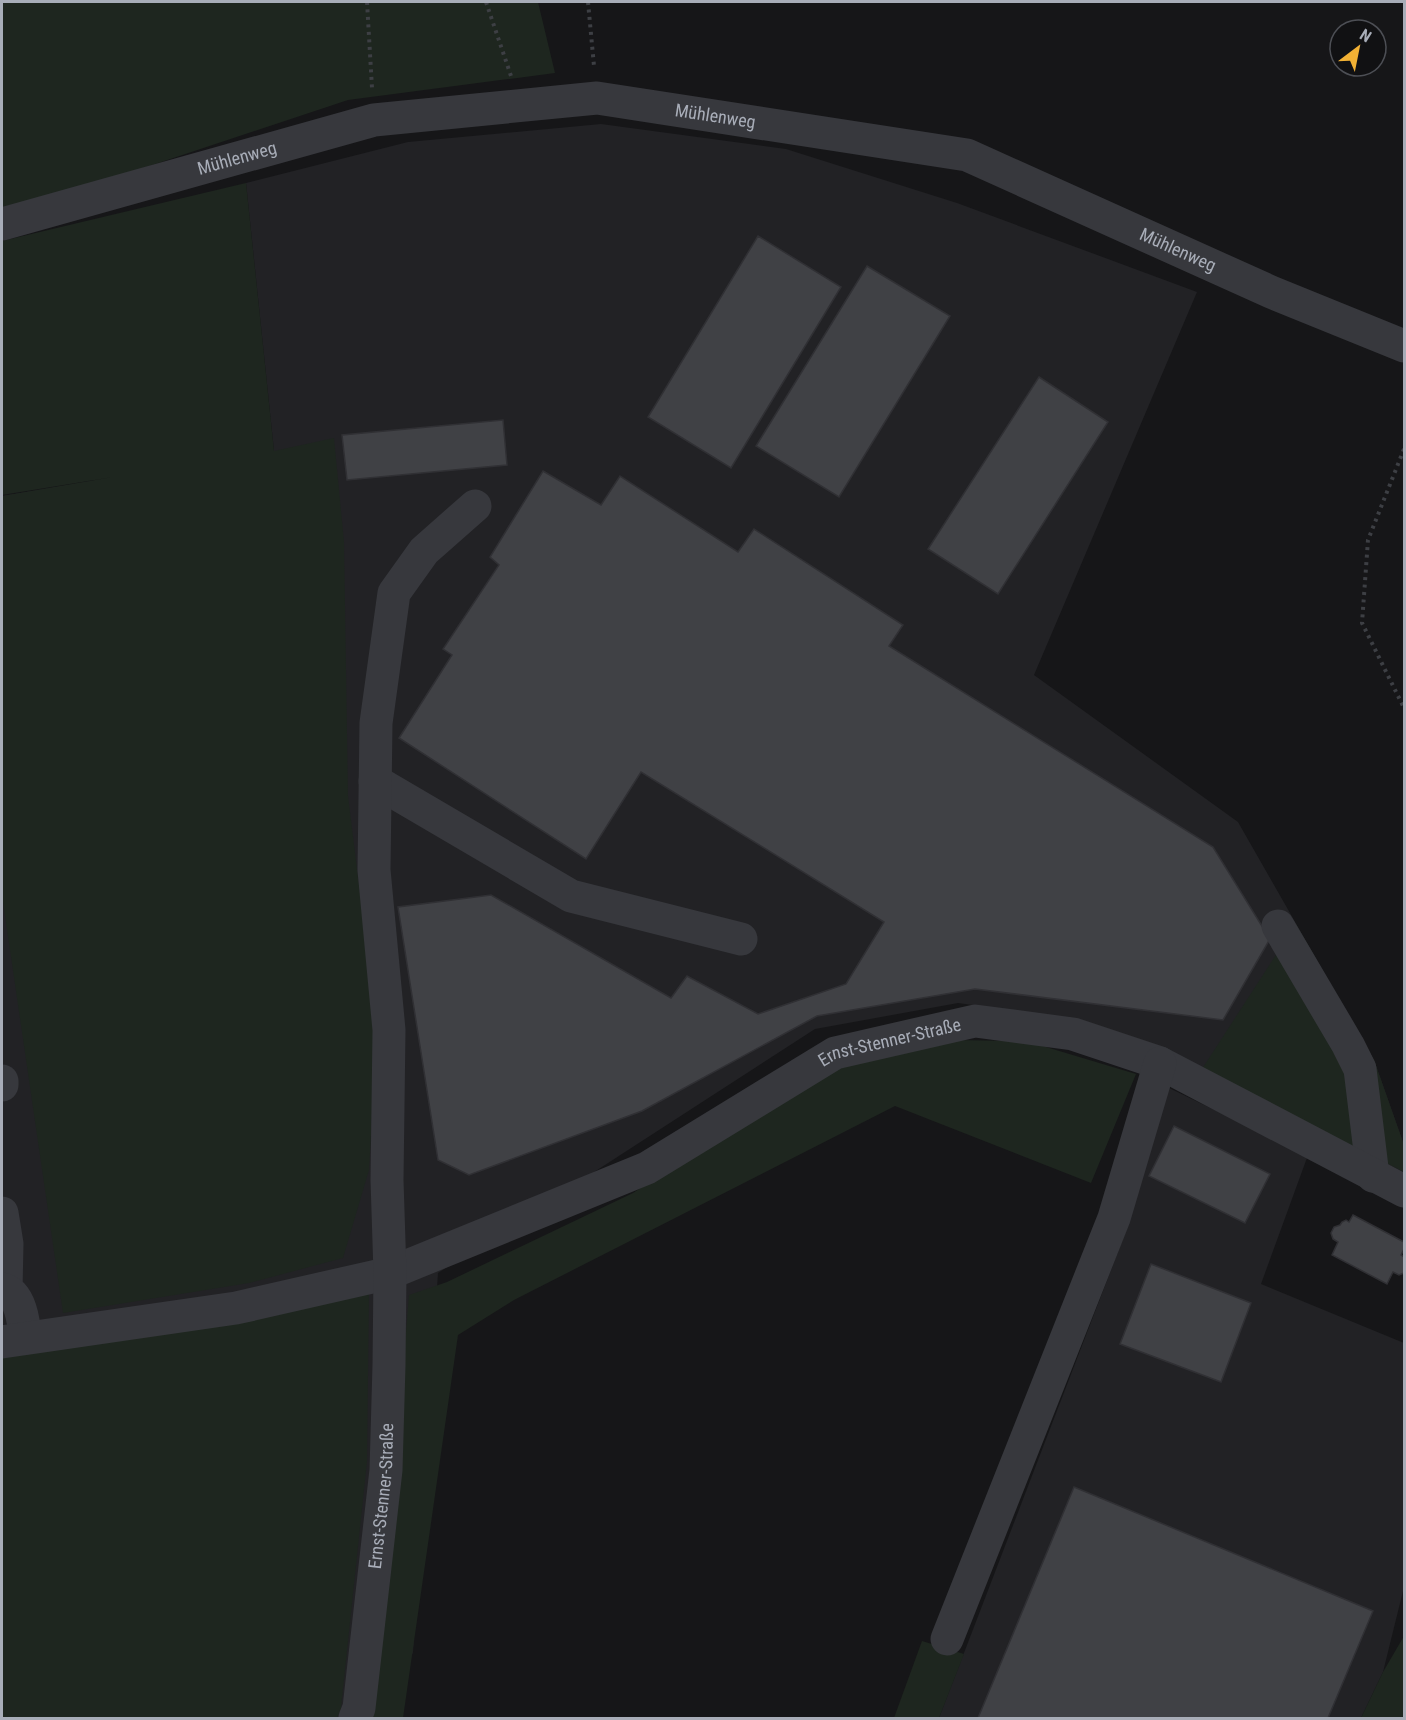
<svg xmlns="http://www.w3.org/2000/svg" width="1406" height="1720" font-family="'Roboto Condensed',sans-serif">
<style>
.built{fill:#222225}
.green{fill:#1e261f}
.building{fill:#404145;stroke:#303034;stroke-width:1.5}
.lines{fill:none;stroke-linecap:round;stroke-linejoin:round}
.path{stroke:#3d3f44;stroke-width:4;stroke-dasharray:3 4.5;stroke-linecap:butt}
.minor{stroke:#37383d;stroke-width:33}
.labels{text-anchor:middle;stroke-width:5;stroke-linejoin:round;paint-order:stroke}
.street-label{font-size:18px;fill:#a8adb8;stroke:#111113}
</style>
<rect width="100%" height="100%" fill="#161618"/>
<path class="built" d="M601 124 786 149 957 203 1197 292 1034 675 1238 822 1374 1060 1404 1145V1172L1161 1049 1046 1015 958 1003 815 1029 438 1273 413 1652 390 1718H2V496L274 451 246 183 408 142Z
M1167 1087 1308 1155 1261 1284 1404 1343V1587L1383 1672 1361 1718H939L1126 1231Z"/>
<path class="green" d="M2 2H538L555 73 348 100 2 215Z
M246 183 274 451 334 438 344 542 348 796 377 1032 369 1170 343 1258 249 1283 63 1313 2 895V496L113 477 2 495V241Z
M1296 924 1374 1060 1404 1145V1172L1202 1069Z
M954 1040 1026 1041 1136 1074 1091 1183 895 1106 514 1300 458 1335 403 1718H365L391 1517 409 1295 447 1282 633 1193 831 1065Z
M369 1291 367 1461 341 1708 337 1718H2V1358Z
M1404 1636V1718H1361L1383 1672Z
M922 1641 964 1654 939 1718H894Z"/>
<path class="building" d="M758 236 841 287 731 468 648 417Z
M867 266 950 316 839 497 756 446Z
M1039 377 1108 422 998 594 928 549Z
M503 420 507 465 347 480 342 435Z
M543 471 601 505 620 476 738 552 754 529 903 625 889 646 1213 847 1270 939 1223 1020 975 989 817 1016 642 1111 469 1175 438 1160 398 907 491 895 671 998 687 976 758 1014 846 984 884 922 641 772 586 859 399 738 452 655 443 649 499 565 490 557Z
M1174 1126 1270 1174 1245 1223 1149 1176Z
M1353 1215 1404 1242V1249L1401 1255 1404 1257V1273L1399 1275 1393 1272 1387 1284 1332 1255 1338 1242 1333 1239 1331 1233 1334 1227 1340 1225 1342 1222 1346 1220 1349 1222Z
M1151 1264 1251 1303 1221 1382 1120 1344Z
M1074 1487 1373 1611 1328 1718H978Z"/>
<g class="lines">
<path class="path" d="M367 2 372 88
M486 2 511 76
M588 2 594 66
M1404 449 1368 540 1362 623 1404 708"/>
<g class="minor">
<path id="s1" d="M2 224 374 120 597 98 967 155 1271 292 1404 346"/>
<path d="M375 781 571 896 741 939"/>
<path d="M1278 926 1348 1045 1360 1069 1373 1176"/>
<path d="M2 1081V1085"/>
<path d="M2 1213 7 1244 6 1290"/>
<path d="M2 1289C21 1293 24 1323 25 1338"/>
<path id="s2" d="M2 1342 236 1308 390 1273 647 1168 835 1053 975 1021 1073 1034 1160 1063 1404 1191"/>
<path d="M947 1639 1114 1218 1160 1063"/>
<path id="s3" d="M355 1718 359 1708 386 1470 389 1365 390 1273 387 1180 389 1030 374 870 376 723 394 593 424 551 475 506"/>
</g>
</g>
<g class="labels">
<g class="street-label">
<text dy="6" stroke="none"><textPath href="#s1" startOffset="730">Mühlenweg</textPath></text>
<text dy="6" stroke="none"><textPath href="#s1" startOffset="244">Mühlenweg</textPath></text>
<text dy="6" stroke="none"><textPath href="#s1" startOffset="1216">Mühlenweg</textPath></text>
<text dy="6" stroke="none"><textPath href="#s2" startOffset="948">Ernst-Stenner-Straße</textPath></text>
<text dy="6" stroke="none"><textPath href="#s3" startOffset="224">Ernst-Stenner-Straße</textPath></text>
</g>
</g>
<rect width="1406" height="1720" fill="none" stroke="#a8adb8" stroke-width="6"/>
<g transform="translate(1358 48) rotate(32)"><circle r="28" fill="#111113" stroke="#4d4f55" stroke-width="1.5"/>
<path d="M0-4.5L10 22L0 15L-10 22Z" fill="#f2b134"/>
<text y="-9" font-size="16" font-weight="bold" text-anchor="middle" fill="#a8adb8">N</text>
</g>
</svg>
